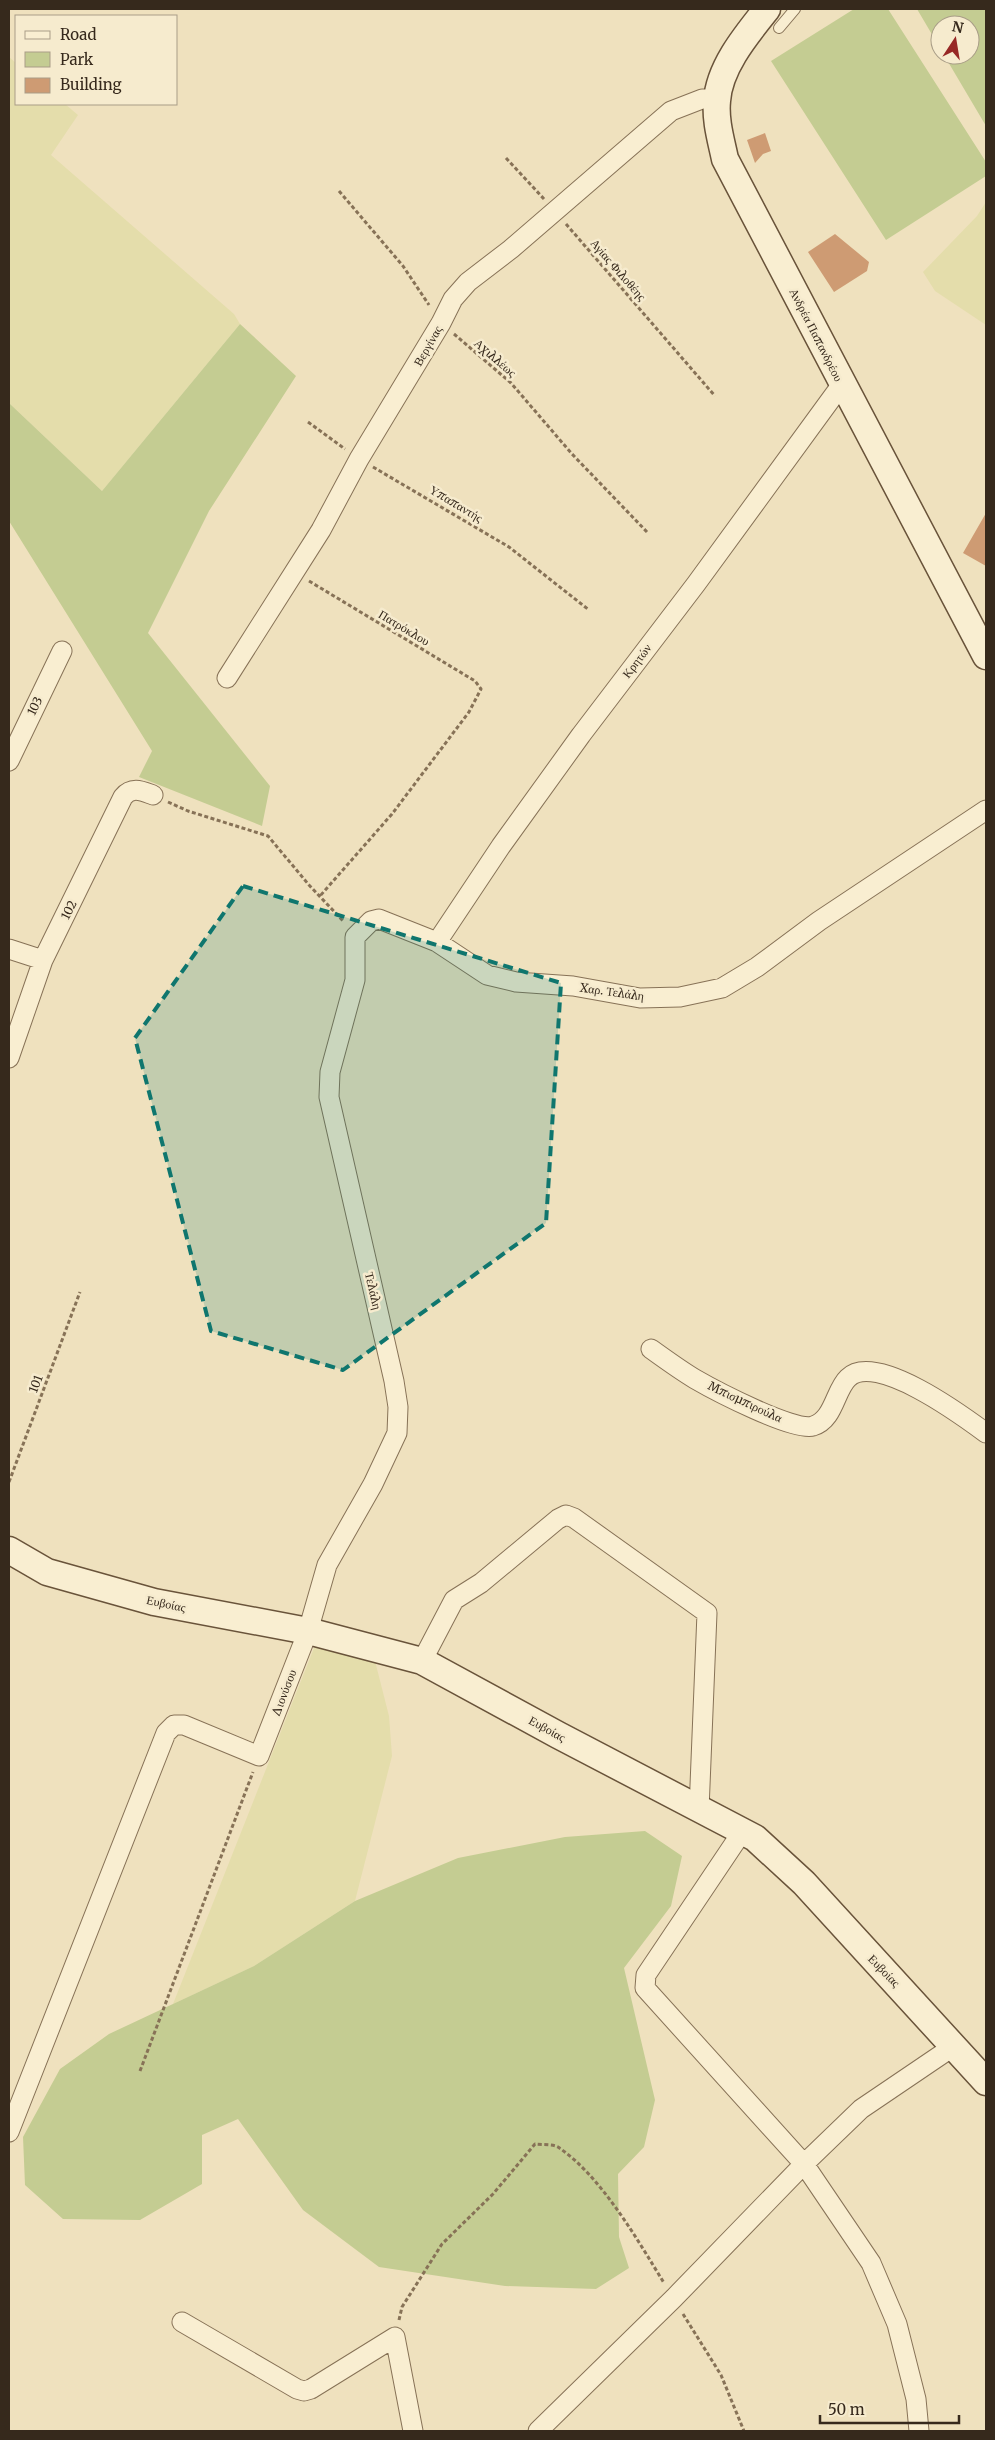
<svg xmlns="http://www.w3.org/2000/svg" width="995" height="2440" font-family="Merriweather,serif">
<style>
.farmland{fill:#e4ddab}
.green{fill:#c4cc92}
.building{fill:#ce9b73}
.lines{fill:none;stroke-linecap:round;stroke-linejoin:round}
.lane-casing{stroke:#877257;stroke-width:12}
.street-casing{stroke:#877257;stroke-width:21}
.secondary-casing{stroke:#69533a;stroke-width:29}
.path{stroke:#877257;stroke-width:3;stroke-dasharray:4 2.5;stroke-linecap:butt}
.lane{stroke:#f9eed1;stroke-width:10}
.street{stroke:#f9eed1;stroke-width:19}
.secondary{stroke:#f9eed1;stroke-width:26}
.marked{fill:#0f766e;fill-opacity:0.2;stroke:#0f766e;stroke-width:4;stroke-dasharray:10 6;stroke-linejoin:round}
.labels{text-anchor:middle;stroke-width:5;stroke-linejoin:round;paint-order:stroke}
.street-label{font-size:12px;fill:#36291c;stroke:#f6ebce}
</style>
<rect width="100%" height="100%" fill="#efe1be"/>
<path class="farmland" d="M9 57 16 63V104H65L78 115 51 155 234 314 240 324 102 491 9 403Z
M986 202V325L935 291 923 272 977 216Z
M316 1643 375 1661 389 1716 392 1756 355 1901 254 1966 173 2004Z"/>
<path class="green" d="M854 9H888L986 162V176L886 240 771 61Z
M917 9H986V126L944 55H970V25H940V48Z
M240 324 296 376 209 511 148 633 270 786 262 826 139 777 152 751 9 521V403L102 491Z
M645 1831 682 1856 671 1906 624 1968 655 2100 644 2147 618 2174 619 2237 629 2268 596 2289 505 2286 379 2267 303 2210 238 2119 202 2135V2184L140 2220 63 2219 25 2185 23 2137 60 2069 109 2034 254 1966 355 1901 458 1858 565 1837Z"/>
<path class="building" d="M765 133 771 151 763 154 755 163 747 140Z
M835 234 869 262 867 271 834 292 808 252Z
M986 513V566L963 553Z"/>
<g class="lines">
<g class="lane-casing">
<path id="lane" d="M779 28 795 9"/>
</g>
<g class="street-casing">
<path id="street" d="M227 678 321 530 359 459 441 323 453 299 468 282 511 249 671 111 702 99H716
M9 761 62 651
M437 942 501 846 581 735 696 584 842 384
M9 949 43 960
M9 1058 43 960 123 797C132 786 142 791 153 795
M651 1349C665 1359 680 1370 695 1379 714 1390 794 1432 813 1426 834 1420 835 1390 848 1378 875 1351 963 1416 986 1433
M422 1661 454 1600 481 1583 558 1519 566 1515 574 1518 707 1613 699 1810
M742 1832 646 1975 645 1988 804 2164 871 2263 897 2324 916 2399 919 2431
M9 2132 166 1733 174 1725H184L259 1756 308 1631 327 1565 373 1484 397 1433 398 1407 394 1381 329 1097 330 1072 355 980V937L371 921 379 919 437 942 487 975 516 982 573 986 640 998 680 997 722 988 757 967 819 921 986 810
M182 2322 297 2389 304 2391 311 2389 395 2337 413 2431
M538 2431 674 2298 804 2164 861 2109 954 2046"/>
</g>
<g class="secondary-casing">
<path id="secondary" d="M767 9C747 34 719 67 717 101 715 120 721 140 725 159L986 656
M9 1550 47 1572 154 1602 308 1631 422 1661 558 1735 755 1838 804 1883 986 2082"/>
</g>
<path class="path" d="M506 158 544 199
M339 191 403 266 429 305
M566 224 715 396
M454 334 511 383 572 454 647 532
M308 422 345 449
M373 467 509 547 589 610
M309 581 475 681 481 689 469 712 392 814 320 896
M168 802 188 811 268 836 309 885 344 922
M9 1482 80 1292
M140 2071 253 1772
M683 2314 721 2375 744 2431
M399 2320 402 2307 442 2244 493 2194 535 2144C542 2145 553 2144 558 2147 601 2176 637 2239 664 2283"/>
<use href="#lane" class="lane"/>
<use href="#street" class="street"/>
<use href="#secondary" class="secondary"/>
</g>
<path class="marked" d="M243 886 561 983 546 1223 343 1370 211 1331 135 1038Z"/>
<g class="labels">
<g class="street-label">
<text transform="translate(618 270) rotate(49)" y="4">Αγίας Φιλοθέης</text>
<text transform="translate(816 335) rotate(63)" y="4">Ανδρέα Παπανδρέου</text>
<text transform="translate(428 346) rotate(-60)" y="4">Βεργίνας</text>
<text transform="translate(495 358) rotate(41)" y="4">Αχιλλέως</text>
<text transform="translate(456 504) rotate(31)" y="4">Υπαπαντής</text>
<text transform="translate(404 628) rotate(31)" y="4">Πατρόκλου</text>
<text transform="translate(637 661) rotate(-53)" y="4">Κρητών</text>
<text transform="translate(35 706) rotate(-64)" y="4">103</text>
<text transform="translate(69 910) rotate(-63)" y="4">102</text>
<text transform="translate(612 992) rotate(8)" y="4">Χαρ. Τελάλη</text>
<text transform="translate(373 1291) rotate(77)" y="4">Τελάλη</text>
<text transform="translate(36 1384) rotate(-69)" y="4">101</text>
<text transform="translate(745 1402) rotate(25)" y="4">Μπισμπιρούλα</text>
<text transform="translate(166 1604) rotate(12)" y="4">Ευβοίας</text>
<text transform="translate(284 1693) rotate(-69)" y="4">Διονύσου</text>
<text transform="translate(547 1729) rotate(29)" y="4">Ευβοίας</text>
<text transform="translate(884 1971) rotate(46)" y="4">Ευβοίας</text>
</g>
</g>
<rect width="995" height="2440" fill="none" stroke="#36291c" stroke-width="20"/>
<rect x="15" y="15" width="162" height="90" fill="#f6ebce" stroke="#a99d87"/>
<rect x="25" y="31" width="25" height="8" fill="#f9eed1" stroke="#a99d87"/>
<text x="60" y="40" font-size="15" fill="#36291c">Road</text>
<rect x="25" y="52" width="25" height="15" fill="#c4cc92" stroke="#a99d87"/>
<text x="60" y="65" font-size="15" fill="#36291c">Park</text>
<rect x="25" y="78" width="25" height="15" fill="#ce9b73" stroke="#a99d87"/>
<text x="60" y="90" font-size="15" fill="#36291c">Building</text>
<g transform="translate(955 40) rotate(12)"><circle r="24" fill="#f6ebce" stroke="#a99d87"/>
<path d="M0-4L9 19L0 12L-9 19Z" fill="#972825"/>
<text y="-8" font-size="14" font-weight="bold" text-anchor="middle" fill="#36291c">N</text>
</g>
<path d="M820 2415v8h139v-8" fill="none" stroke="#36291c" stroke-width="2.5"/>
<text x="828" y="2415" font-size="15" fill="#36291c" stroke="#f6ebce" stroke-width="4" paint-order="stroke">50 m</text>
</svg>
